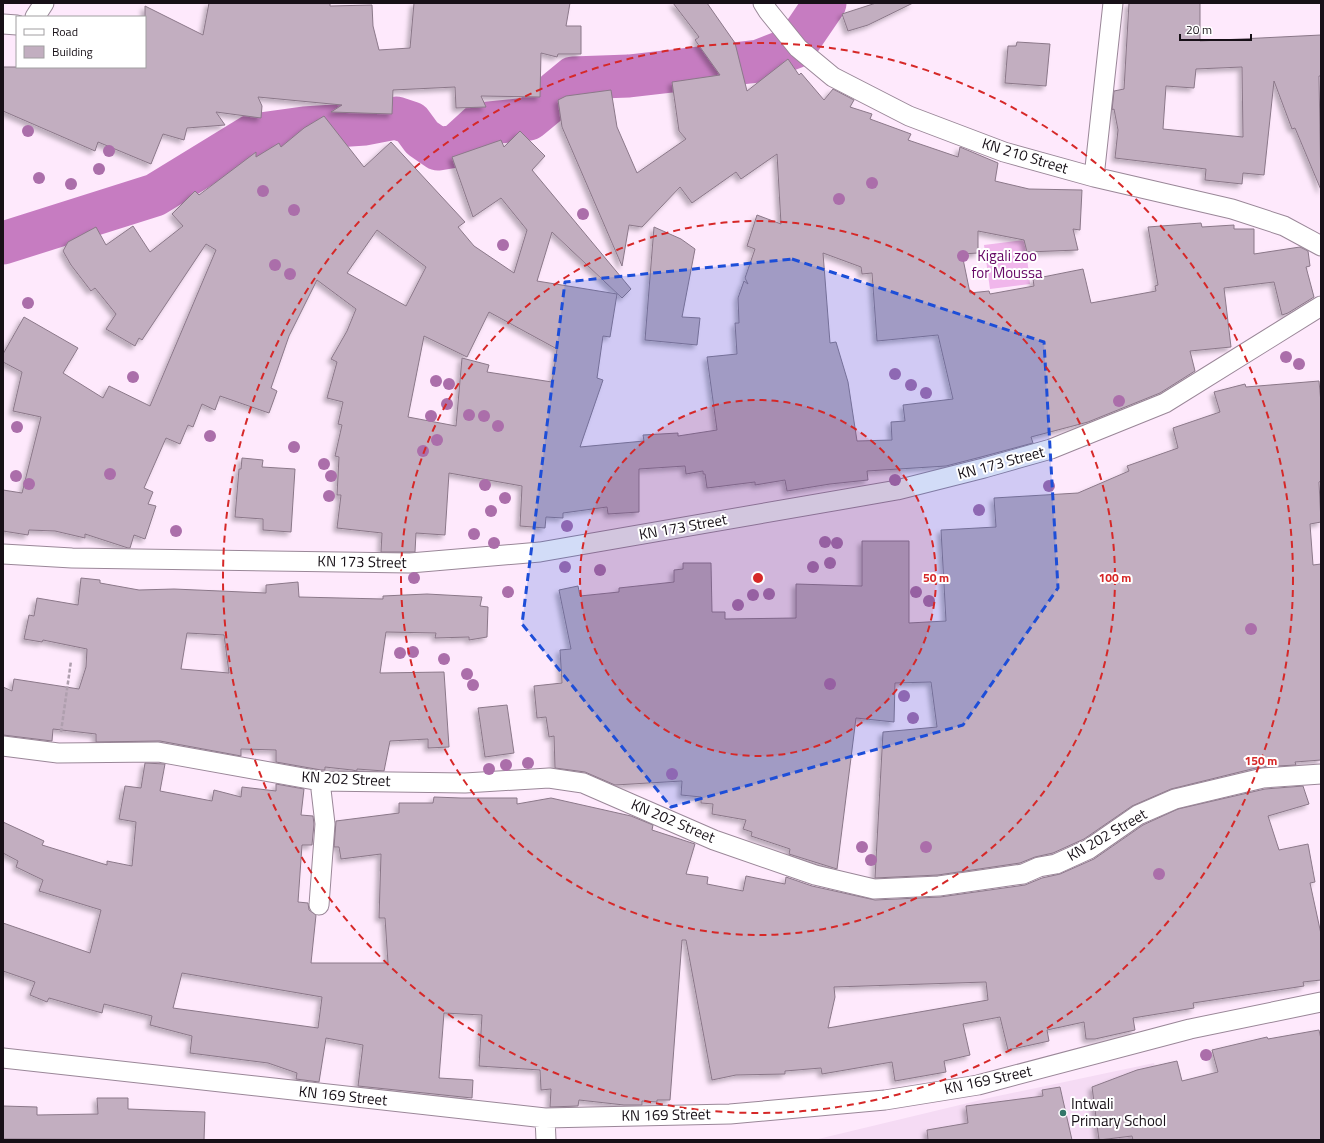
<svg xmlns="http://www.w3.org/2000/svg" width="1324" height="1143" font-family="'Titillium Web',sans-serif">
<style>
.built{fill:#f5dbf4}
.green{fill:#f0b6eb}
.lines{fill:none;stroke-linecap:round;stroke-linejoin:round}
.river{stroke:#c67cc1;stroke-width:43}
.building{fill:#c2aec0;stroke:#8b7889;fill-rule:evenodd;filter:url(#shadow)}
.minor-casing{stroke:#9a8798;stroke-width:21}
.path{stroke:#af9fae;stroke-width:2.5;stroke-dasharray:4 2;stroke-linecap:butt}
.minor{stroke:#fff;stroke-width:19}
.tree{fill:#ab6eaa}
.marked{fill:#1d4ed8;fill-opacity:0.2;stroke:#1d4ed8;stroke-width:3;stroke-dasharray:8 5;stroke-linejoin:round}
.ring{fill:none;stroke:#d62828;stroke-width:2;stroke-dasharray:7 5}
.poi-dot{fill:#327669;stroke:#fff;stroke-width:1.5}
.labels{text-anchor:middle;stroke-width:4;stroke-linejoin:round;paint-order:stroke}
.street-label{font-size:15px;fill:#171017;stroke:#fff}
.park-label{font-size:15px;fill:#670966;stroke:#fff}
.poi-label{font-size:15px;fill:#171017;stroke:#fff;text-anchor:start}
.centre{fill:#d62828;stroke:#fff;stroke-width:2}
.ring-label{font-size:12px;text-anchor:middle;font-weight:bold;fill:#d62828;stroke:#fff;stroke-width:4;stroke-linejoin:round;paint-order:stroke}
</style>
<defs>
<filter id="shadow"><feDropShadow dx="-3.5" dy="3.5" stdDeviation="2" flood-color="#0004"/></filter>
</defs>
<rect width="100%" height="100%" fill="#fee9fc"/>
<path class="built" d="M1154 1063 1175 1140H814L993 1097Z"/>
<path class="green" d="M1025 240 1030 284 990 289 984 245Z"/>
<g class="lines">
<path class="river" d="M3 243 155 195 253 135 304 128 365 124 396 118 411 123 422 138 438 149 456 146 480 124 529 119 546 105 556 92 573 78 629 76 759 61 795 47 825 3"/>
</g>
<path class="building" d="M209 3H330V6L372 5 373 26 379 50 410 48 414 3H570L566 26H581V54H558L557 57 541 53 540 97 481 96 486 107 456 108 455 87 393 90 392 114 331 112 342 105 258 97 262 106 261 118 216 112 225 125 187 128 184 140 163 134 151 164 98 142 95 151 3 111V67H145V6L203 35Z
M673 3H707L735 43 747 91 788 59 799 75 801 73 824 100 833 89 854 100 850 107 872 114 870 119 911 134 908 140 958 157 960 147 998 163 995 181 1029 189 1082 190 1080 230 1073 229 1078 250 1027 252 1024 240 978 231V253L962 254 970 293 989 291 990 294 1034 286 1033 279 1083 269 1091 303 1156 291 1155 286 1158 285 1148 227 1201 223 1202 227 1234 225V229H1254V254L1300 247 1308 251 1310 266 1306 267 1314 297 1288 313 1282 315 1274 282 1224 288 1231 347 1190 351 1195 371 1160 393 1088 422 1031 437 1033 443 981 457 946 466 867 471 868 480 830 484 787 491 785 480 755 485V482L707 488 705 474H703V471L686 474 685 466 639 469V512L608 514 607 507 563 513V518L546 517 545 528 520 526 522 486 449 473 445 535 416 533 415 552H381L382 533 337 528 341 495H337L339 457 335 456 342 425 338 424 343 402 327 398 337 362 331 359 347 331 356 309 317 280 289 336 271 388 277 391 269 413 220 396 215 410 202 404 193 427 188 425 180 444 166 438 144 488 153 492 148 504 156 506 145 539 134 535 130 548H128L85 534V538L55 531 29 530 28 535 3 531V490L22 493 41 417 13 411 22 372 3 362V354L24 317 78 348 63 373 103 398 109 386 150 406 216 250 206 244 142 340 139 338 135 346 106 329 116 314 95 288 91 291 71 265 63 251 68 242 96 227 106 245 133 226 150 252 183 226 172 214 195 191 199 195 256 152V157L279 143 281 147 304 128 324 116 364 167 391 142 465 222 458 227 474 246 514 273 527 230 501 198 473 217 452 157 501 140 504 147 520 131 545 156 532 170 631 289 622 298 552 232 537 281 617 294 610 337 603 336 597 378 603 380 580 447 644 441 643 435 678 433V436L717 430 707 357 737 354 735 323H739L738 298 744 281 748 284 745 278 755 249 747 246 757 215 781 224 777 154 741 179 736 172 692 203 680 187 642 227 629 225 622 266 562 127 558 100 566 96 611 90 617 127 637 173 686 139 679 131 672 82 720 75 695 40 699 37ZM377 230 426 267 406 306 347 273ZM823 253 861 267 862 274 872 273 877 341 938 335 953 399 903 405 905 421 891 422 892 440 857 441 848 382 836 342 830 343ZM489 312 557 349 552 382 487 372 489 365 462 358 456 426 408 417 424 336 467 357Z
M876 3H913L868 25 848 31 842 14Z
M1129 3H1200V41L1321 35V76H1319L1321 190 1295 128 1292 129 1274 81 1264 175 1243 173 1242 184 1205 180 1206 169 1115 158 1118 130 1114 109 1112 110 1114 91 1124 89ZM1242 67 1243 137 1163 129 1166 86 1194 88 1196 69Z
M1017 42 1050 44 1046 86 1005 83 1008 46H1016Z
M654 227 681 239 695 249 682 317 700 318 697 345 645 340Z
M1319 381 1321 403V481L1319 482 1321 522 1310 524 1313 565 1321 564V760L1295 762 1296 765 1260 767 1171 789 1132 806 1084 839 1053 853 1035 857 1020 863 938 875 875 878 883 732 937 727 931 682 895 683 894 722 856 718 837 869 789 854 790 849 751 836 752 832 743 829 746 820 712 814 713 804 701 803V797L681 795 682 781 615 785 585 772 555 768 554 736 549 737 546 717 537 718 534 686 562 683 560 650 571 649 559 590 578 586 580 596 619 592V588L674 582V570L683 569V563H711L712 612H725V619L796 618V584L862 586V541H909V623L946 621 941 530 996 527 994 498 1078 493 1129 471 1127 466 1178 448 1173 428 1220 412 1214 392 1245 384 1246 387Z
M242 458 263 460 262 467 295 469 291 532 263 530V519L235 517 239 469H241Z
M81 578 100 580V583L139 590 174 589 266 593V585L298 582 299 597 383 599V596L427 594 482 597 480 606 488 607 487 637 469 640V637L435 638 436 633 386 632 380 673 444 672 449 747 428 748V739L390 741 384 771 357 769V771L352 770 325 767V770H321L276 762V750L241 749V756L160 741 96 742V734L53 729 52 741 3 735V687L12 691 14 679 79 689 86 667 87 649 43 640 42 642 24 639 29 615 34 616 37 598 78 605ZM187 633 224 635 229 673 181 669Z
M507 705 514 753 485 757 478 708Z
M145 763 165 764 160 791 212 801 214 790 241 797 242 787 276 791V784L304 789 301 815 313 816 314 824 312 845H302L298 902 308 903 309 910 316 915 311 963H388L385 918H379L381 854 341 859 339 847H334L336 821 399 813V803H433L434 797 461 798H517V804L551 798 631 816 653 825 652 830 695 844 686 874 708 877 707 884 743 891 746 876 785 884 786 877 812 886 875 900 940 897 1025 885 1042 878 1060 874 1094 859 1143 825 1178 809 1265 789 1303 786 1309 804 1268 816 1279 850 1308 844 1315 882 1310 883 1321 934V980L1303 982 1304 986 1193 1003 1194 1008 1133 1018 1135 1030 1095 1039H1086L1084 1022 1047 1030 1049 1041 1008 1050 1000 1017 963 1024 970 1055 944 1061 946 1072 895 1081 892 1062 822 1074 821 1068 785 1071V1074L736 1075 712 1080 686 940H682L670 1100H657V1102L642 1101V1105H624L579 1100 578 1106 550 1107 551 1089 541 1090 540 1070 479 1066 482 1015 444 1013 439 1078 473 1080 472 1098 358 1086 363 1045 326 1038 319 1082 296 1079 297 1073 268 1063 190 1053 192 1036 150 1025 152 1016 104 1004 102 1013 49 998 47 1002 30 995 35 982 3 971V923L90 953 101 910 39 891 43 880 16 867 18 861 3 853V822L44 841 42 845 107 865V861L132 866 136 822 119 819 125 786 141 788ZM182 973 322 997 318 1028 173 1008ZM986 982 988 1000 828 1028 835 997 834 987Z
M1319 1030 1321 1039V1140H1133L1132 1136 1099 1140 1092 1087 1137 1070 1177 1061 1182 1081 1218 1072 1212 1050 1267 1037 1268 1039Z
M1060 1087 1072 1140H928L927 1130 968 1123 966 1106 1043 1096 1042 1090Z
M97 1098H128V1109L205 1112 204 1140 3 1139V1106L37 1107V1115L98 1114Z"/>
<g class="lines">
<g class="minor-casing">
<path id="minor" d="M763 3 768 11 798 48 833 77 909 116 1004 152 1094 177 1232 209 1284 226 1321 246
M35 17 44 3
M3 24 17 25
M1094 177 1113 3
M3 554 72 558 410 563 540 552 897 490 984 468 1051 449 1165 403 1321 306
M3 746 58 753 158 752 320 781 465 783 549 778 583 783 714 840 815 875 874 889 939 886 1023 874 1039 867 1056 864 1089 849 1138 815 1175 799 1263 778 1321 774
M319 905 325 824 320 781
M3 1058 545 1118 730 1114 885 1100 978 1085 1190 1029 1321 1002
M545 1118 546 1140"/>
</g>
<path class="path" d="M61 732 71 661"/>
<use href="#minor" class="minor"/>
</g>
<g class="tree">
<circle cx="28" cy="131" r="6"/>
<circle cx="109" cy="151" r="6"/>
<circle cx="99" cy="169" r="6"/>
<circle cx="39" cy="178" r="6"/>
<circle cx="872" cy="183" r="6"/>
<circle cx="71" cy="184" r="6"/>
<circle cx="263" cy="191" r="6"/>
<circle cx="839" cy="199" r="6"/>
<circle cx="294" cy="210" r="6"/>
<circle cx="583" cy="214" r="6"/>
<circle cx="503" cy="245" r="6"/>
<circle cx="963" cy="256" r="6"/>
<circle cx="275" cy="265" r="6"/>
<circle cx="290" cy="274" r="6"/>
<circle cx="28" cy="303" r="6"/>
<circle cx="1286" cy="357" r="6"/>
<circle cx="1299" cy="364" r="6"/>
<circle cx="895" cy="374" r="6"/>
<circle cx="133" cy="377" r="6"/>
<circle cx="436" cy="381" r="6"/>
<circle cx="449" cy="384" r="6"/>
<circle cx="911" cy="385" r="6"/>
<circle cx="926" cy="393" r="6"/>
<circle cx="1119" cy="401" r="6"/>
<circle cx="447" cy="404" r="6"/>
<circle cx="469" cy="415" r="6"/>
<circle cx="431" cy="416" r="6"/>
<circle cx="484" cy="416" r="6"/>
<circle cx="498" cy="426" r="6"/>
<circle cx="17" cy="427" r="6"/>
<circle cx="210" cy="436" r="6"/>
<circle cx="437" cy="440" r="6"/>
<circle cx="294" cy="447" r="6"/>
<circle cx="423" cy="451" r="6"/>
<circle cx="324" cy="464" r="6"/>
<circle cx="110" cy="474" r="6"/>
<circle cx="16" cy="476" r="6"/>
<circle cx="331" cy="476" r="6"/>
<circle cx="895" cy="480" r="6"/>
<circle cx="29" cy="484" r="6"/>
<circle cx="485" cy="485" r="6"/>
<circle cx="1049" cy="486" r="6"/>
<circle cx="329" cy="496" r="6"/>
<circle cx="505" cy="498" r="6"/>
<circle cx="979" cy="510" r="6"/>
<circle cx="491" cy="511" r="6"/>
<circle cx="567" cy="526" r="6"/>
<circle cx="176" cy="531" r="6"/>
<circle cx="474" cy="534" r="6"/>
<circle cx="825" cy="542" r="6"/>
<circle cx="494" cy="543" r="6"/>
<circle cx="837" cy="543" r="6"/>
<circle cx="830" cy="563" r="6"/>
<circle cx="565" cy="567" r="6"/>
<circle cx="813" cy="567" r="6"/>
<circle cx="600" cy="570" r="6"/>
<circle cx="414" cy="578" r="6"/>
<circle cx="508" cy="592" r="6"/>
<circle cx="916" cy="592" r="6"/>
<circle cx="769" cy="594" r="6"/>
<circle cx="753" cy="595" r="6"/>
<circle cx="929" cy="601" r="6"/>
<circle cx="738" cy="605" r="6"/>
<circle cx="1251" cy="629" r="6"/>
<circle cx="413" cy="652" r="6"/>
<circle cx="400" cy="653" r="6"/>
<circle cx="444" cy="659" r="6"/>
<circle cx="467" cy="674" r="6"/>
<circle cx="830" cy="684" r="6"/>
<circle cx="473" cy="685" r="6"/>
<circle cx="904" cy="696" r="6"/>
<circle cx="913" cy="718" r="6"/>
<circle cx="528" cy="763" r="6"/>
<circle cx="506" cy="765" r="6"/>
<circle cx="489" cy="769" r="6"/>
<circle cx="672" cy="774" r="6"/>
<circle cx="862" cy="847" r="6"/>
<circle cx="926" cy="847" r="6"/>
<circle cx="871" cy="860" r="6"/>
<circle cx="1159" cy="874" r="6"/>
<circle cx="1206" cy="1055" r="6"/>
</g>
<path class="marked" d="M792 259 1044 342 1058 588 963 725 671 807 522 624 565 282Z"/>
<circle cx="758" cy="578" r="178" fill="#d62828" fill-opacity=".12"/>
<g class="ring">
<circle cx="758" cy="578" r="178"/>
<circle cx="758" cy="578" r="357"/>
<circle cx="758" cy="578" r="535"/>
</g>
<circle class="poi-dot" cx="1063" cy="1113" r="4"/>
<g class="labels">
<g class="street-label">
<text transform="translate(1025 156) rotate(17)" y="5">KN 210 Street</text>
<text transform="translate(1001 463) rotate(-15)" y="5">KN 173 Street</text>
<text transform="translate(683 527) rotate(-10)" y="5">KN 173 Street</text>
<text transform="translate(362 562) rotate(1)" y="5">KN 173 Street</text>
<text transform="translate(346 779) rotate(3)" y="5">KN 202 Street</text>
<text transform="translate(673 821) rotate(23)" y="5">KN 202 Street</text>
<text transform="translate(1107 835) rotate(-30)" y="5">KN 202 Street</text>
<text transform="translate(988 1080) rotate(-12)" y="5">KN 169 Street</text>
<text transform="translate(343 1096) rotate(6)" y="5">KN 169 Street</text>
<text transform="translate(666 1115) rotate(-1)" y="5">KN 169 Street</text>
</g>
<g class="park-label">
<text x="1007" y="261">Kigali zoo<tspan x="1007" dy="17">for Moussa</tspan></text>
</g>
<g class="poi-label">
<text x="1071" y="1109">Intwali<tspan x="1071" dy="17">Primary School</tspan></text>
</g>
</g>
<circle cx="758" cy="578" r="6" class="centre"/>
<g class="ring-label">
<text x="936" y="582">50 m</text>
<text x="1115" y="582">100 m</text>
<text x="1261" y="765">150 m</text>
</g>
<rect width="1324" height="1143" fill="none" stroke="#171017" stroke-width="8"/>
<rect x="16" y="16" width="130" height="52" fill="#ffffff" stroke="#a29fa2"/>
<rect x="24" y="29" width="20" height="6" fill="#ffffff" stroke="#a29fa2"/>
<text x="52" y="36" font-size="12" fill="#171017">Road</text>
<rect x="24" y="46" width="20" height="12" fill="#c2aec0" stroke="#a29fa2"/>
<text x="52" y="56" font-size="12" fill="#171017">Building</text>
<path d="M1180 34v6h71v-6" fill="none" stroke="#171017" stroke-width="2"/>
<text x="1186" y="34" font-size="12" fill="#171017" stroke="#ffffff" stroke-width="3" paint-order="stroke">20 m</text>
</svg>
